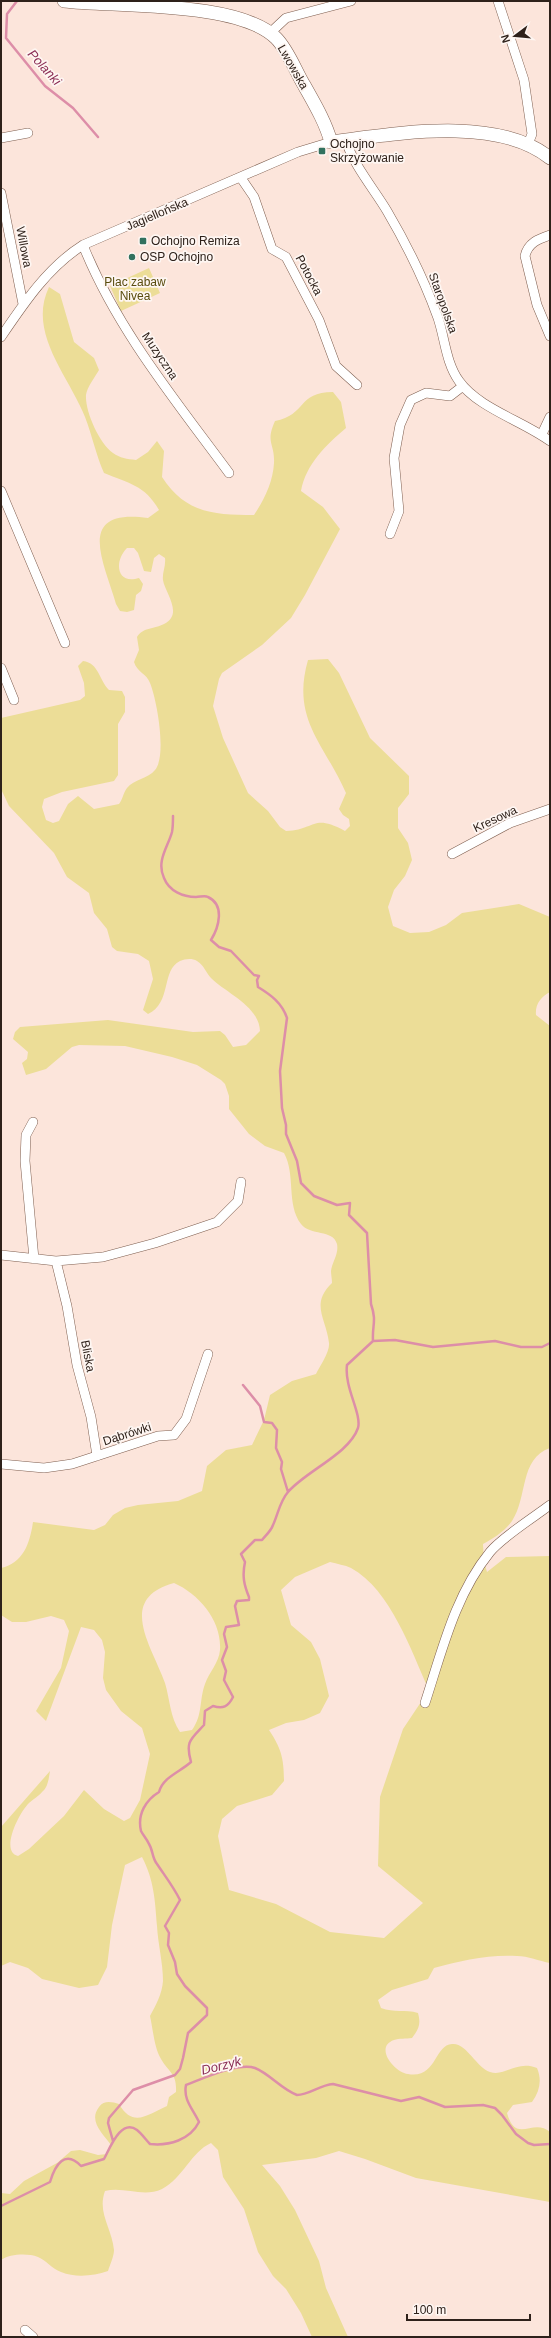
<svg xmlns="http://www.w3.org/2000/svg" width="551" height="2338" font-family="Arial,sans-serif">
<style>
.green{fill:#ecdd97;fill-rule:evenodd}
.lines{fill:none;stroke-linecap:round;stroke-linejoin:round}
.stream{stroke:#dd8ea8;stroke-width:2.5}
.street-casing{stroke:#7f5f50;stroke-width:10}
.secondary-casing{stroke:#7f5f50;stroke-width:14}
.street{stroke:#fff;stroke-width:9}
.secondary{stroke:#fff;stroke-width:13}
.poi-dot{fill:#32715e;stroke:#fef6f2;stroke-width:1.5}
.labels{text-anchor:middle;stroke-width:3.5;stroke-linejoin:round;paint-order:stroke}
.street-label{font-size:12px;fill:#2e211a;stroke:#fef6f2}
.poi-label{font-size:12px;fill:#2e211a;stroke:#fef6f2;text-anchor:start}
.park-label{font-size:12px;fill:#594c0e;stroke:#fef6f2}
.water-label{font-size:13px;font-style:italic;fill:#8a2d54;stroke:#fef6f2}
</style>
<rect width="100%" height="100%" fill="#fce5db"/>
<path class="green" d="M149 268 160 293 121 311 110 286Z
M49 287 60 294 74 342 94 358 99 370C95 377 87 387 86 395 85 411 99 443 113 453 120 458 127 459 136 460L148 452 157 441 164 451 162 477C185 513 214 515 254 515 264 500 273 482 274 463 275 443 265 443 275 421 307 415 297 392 333 392L341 402 346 428C326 445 306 464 301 491L323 507 340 529 305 595 291 618 262 645 222 673 219 679 213 706 223 738 248 793 268 811 280 827 286 831C316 830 312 813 345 831L350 826 349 819 343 815 339 809 346 793C324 743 291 719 308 660L328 659 339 673 370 738 409 776V794L398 808V828L408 843 412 860 405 876 394 890 388 907 393 926 410 933 429 932 446 925 462 913 519 904 550 917V992C541 997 535 1004 536 1015L550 1026V1448C519 1459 528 1497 512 1521 505 1531 494 1538 483 1544L484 1562 487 1572 506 1557 550 1556V1963C539 1961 528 1956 517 1956 490 1954 459 1961 434 1968L428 1979 392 1990 378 2000 381 2008C394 2013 405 2009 418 2013 421 2024 419 2029 412 2038 406 2039 399 2038 394 2040 374 2047 394 2072 408 2074 437 2079 434 2045 452 2044 466 2042 476 2067 490 2072 505 2077 516 2060 537 2068 542 2080 540 2091 532 2102L513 2105 507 2113C516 2145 533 2117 550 2132V2202L416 2178 365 2159 339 2151 316 2158 262 2165 280 2186 295 2210 319 2261 326 2288 348 2337H312L301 2313 286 2289 273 2276 258 2252 244 2209 223 2177 218 2150 211 2143C191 2152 183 2178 162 2189 143 2198 124 2186 105 2191 97 2213 112 2228 114 2250 114 2256 110 2265 108 2271 93 2276 76 2278 61 2272 52 2269 46 2260 38 2257 27 2253 10 2254 1 2260V2193L10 2194 24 2181 57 2163 71 2151 80 2150 98 2155 107 2154 111 2145C103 2134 88 2121 99 2107 104 2100 112 2102 119 2104 133 2128 147 2115 167 2106L169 2097 176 2092C177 2073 169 2073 161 2059 154 2047 153 2029 150 2016 156 2005 162 1994 163 1981 163 1963 158 1944 157 1926 155 1900 154 1880 142 1857L125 1865 112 1925 107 1967 98 1985 79 1988 42 1979 28 1968 10 1962 1 1966V1827L50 1771C49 1777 48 1787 43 1791 39 1796 33 1799 29 1803 18 1814 0 1852 18 1856L29 1849 64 1816 84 1790 104 1809 124 1821 130 1818 140 1800 150 1754 142 1728 121 1711 106 1690 103 1678 105 1652 102 1640 94 1630 81 1627 46 1721 36 1711 61 1668 69 1631 64 1620 51 1616 26 1622H12L1 1615V1568C24 1563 30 1542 33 1522L94 1530 105 1525 113 1515 125 1508 138 1505 178 1501 202 1491 207 1466 226 1450 252 1445 264 1420 270 1395 292 1381 316 1374C320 1366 330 1352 329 1343 326 1318 310 1304 332 1283 332 1279 331 1275 331 1271 332 1262 339 1254 337 1244 333 1229 310 1236 301 1224 286 1204 296 1175 284 1153L265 1146 249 1134 229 1109V1096L225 1084 221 1080 197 1065 172 1057 125 1046 79 1045 72 1047 46 1069 26 1075 22 1063 27 1059 28 1052 13 1039 15 1032 20 1027 108 1020 193 1032 220 1031 225 1035 233 1047 246 1045 260 1031C259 1006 226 993 211 978 206 973 204 965 197 961 192 958 185 959 180 961 161 970 172 1003 148 1014L143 1010 153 979 149 961 138 954 117 951 112 947 107 929 94 913 89 893 67 877 54 853 9 806 1 789V718L80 700 85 696 84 683 78 666 83 661C99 663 99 680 109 690L122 691 125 697V712L118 724V775L114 781 62 792 44 799 42 807 46 820 53 823 59 821 68 804 78 796 94 809 119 804C123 799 123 793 127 788 134 779 148 779 155 770 167 756 157 700 150 683 147 674 137 672 134 662L139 650 137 637C143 627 155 629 164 624 184 614 165 593 163 580 162 573 166 566 165 558L159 554 154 558 151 572 144 571 138 553 134 548H127C114 561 116 585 139 578L143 584 141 591 136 595 134 610 127 612 120 611 116 604C104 562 74 508 148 518L159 510C145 485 128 483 104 473 96 455 92 435 85 417 69 376 27 333 49 287ZM330 1562C337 1564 345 1565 351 1568 391 1590 411 1651 429 1690L403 1729 380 1797 378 1866 423 1903 384 1938 330 1932 276 1904 229 1890 218 1836 222 1819 237 1806 272 1795 284 1781C284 1758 281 1748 269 1730L286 1723 304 1720 320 1713 329 1696 320 1659 311 1642 291 1625 281 1590 295 1577ZM174 1583C199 1594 222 1621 220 1650 219 1663 209 1672 205 1684 199 1700 203 1715 192 1730L180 1732C170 1717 170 1700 165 1683 152 1646 116 1599 174 1583Z"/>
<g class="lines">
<path class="stream" d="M17 1 7 14 6 38 45 86 73 108 98 137
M173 816C173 821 173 827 172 832 168 847 156 861 164 878 169 891 183 897 196 897 200 897 205 895 208 897 225 905 219 927 211 940L219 947 231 951 254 975 259 976 257 980 258 987C271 995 282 1003 287 1018L280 1071 282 1108 286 1125V1134L297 1161 301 1183 314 1196 337 1205 350 1203 349 1215 367 1233 371 1304C377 1322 372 1324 373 1341
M243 1385 260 1406 264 1422 272 1423 277 1430 276 1448 282 1462 281 1469 288 1492
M113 2141 108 2123 109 2118 133 2090 175 2075 180 2069 183 2058 188 2033 207 2015V2008L185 1986 177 1974 175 1962 168 1945 169 1933 165 1926 180 1900C173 1886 165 1876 157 1864 152 1858 153 1850 149 1844 147 1839 143 1835 141 1831 137 1814 146 1800 159 1792 163 1777 180 1772 191 1762 185 1741 191 1739 204 1725L205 1711 213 1706C223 1709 228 1707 233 1697L224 1680 226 1671 222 1660 227 1647 224 1634 226 1627 239 1625 235 1606 237 1601 249 1600V1597C244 1585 242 1576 245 1562L241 1554 255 1540H262C266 1535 271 1531 273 1525 278 1514 280 1501 288 1492 306 1471 349 1454 358 1428 362 1414 344 1387 347 1365L373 1341 395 1340 433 1347 495 1341 521 1347H542L550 1343
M1 2206 50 2182C55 2165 65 2149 81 2166L104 2159C110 2148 121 2118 137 2130 142 2134 146 2140 150 2144 169 2146 190 2140 199 2122 193 2109 183 2100 186 2085 202 2079 238 2062 255 2068 270 2074 281 2089 297 2095 309 2095 320 2085 333 2084L401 2101 419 2097 445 2107 483 2105 495 2108 502 2115 516 2134 528 2143 534 2145 550 2144"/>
<g class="street-casing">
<path id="street" d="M498 1 524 80 532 134 528 144
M270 33 286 18 351 1
M1 138 28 133
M346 141C354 166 374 189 387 211 407 245 425 282 438 318 445 339 446 363 459 381 478 408 523 421 550 441
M241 178 254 197 272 249 286 257 319 320 336 366 357 385
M1 193 23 304
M550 235C538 239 528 243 525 256L537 305 550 336
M83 245C116 328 176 401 229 473
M1 337C24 303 48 267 83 245L298 152 331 142
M542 434 550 417
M1 491 65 643
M390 534 399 511 394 458 400 425 411 400 426 393 450 396 463 386
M1 668 14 700
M452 854 510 823 550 809
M33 1122 26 1135 25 1161 34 1259
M1 1255 56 1261 103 1257 155 1243 217 1222 238 1201 241 1182
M56 1261 67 1306 77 1365 91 1417 97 1456
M1 1464 44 1468 72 1464 158 1436 174 1435 186 1419 208 1354
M425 1703C442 1651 455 1595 490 1552 501 1538 534 1517 550 1505
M25 2330 33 2337"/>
</g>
<g class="secondary-casing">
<path id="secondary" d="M64 1C117 7 239 1 276 38 288 50 295 70 304 85 314 103 325 121 331 142 395 134 496 115 550 158"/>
</g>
<use href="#street" class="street"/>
<use href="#secondary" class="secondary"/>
</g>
<g class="poi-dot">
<rect x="318" y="147" width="8" height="8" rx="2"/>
<rect x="139" y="237" width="8" height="8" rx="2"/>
<circle cx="132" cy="257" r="4"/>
</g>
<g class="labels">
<g class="street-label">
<text transform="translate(293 67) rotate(60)" y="4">Lwowska</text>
<text transform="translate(157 214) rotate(-23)" y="4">Jagiellońska</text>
<text transform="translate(24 247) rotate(79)" y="4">Willowa</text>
<text transform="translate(309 275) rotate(62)" y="4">Potocka</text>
<text transform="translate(443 303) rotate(70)" y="4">Staropolska</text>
<text transform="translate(160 356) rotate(56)" y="4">Muzyczna</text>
<text transform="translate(495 819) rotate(-25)" y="4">Kresowa</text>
<text transform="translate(88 1356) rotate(79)" y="4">Bliska</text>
<text transform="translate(127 1434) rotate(-18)" y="4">Dąbrówki</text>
</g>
<g class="poi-label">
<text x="330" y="148">Ochojno<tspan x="330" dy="14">Skrzyżowanie</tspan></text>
<text x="151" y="245">Ochojno Remiza</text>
<text x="140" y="261">OSP Ochojno</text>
</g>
<g class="park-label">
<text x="135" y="286">Plac zabaw<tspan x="135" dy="14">Nivea</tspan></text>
</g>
<g class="water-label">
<text transform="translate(45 67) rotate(48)" y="5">Polanki</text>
<text transform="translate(221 2065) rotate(-14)" y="5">Dorzyk</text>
</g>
</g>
<rect width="551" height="2338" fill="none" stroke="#2e211a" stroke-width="4"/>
<g transform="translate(515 36) rotate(254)" stroke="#fef6f2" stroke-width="3" paint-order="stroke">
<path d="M0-3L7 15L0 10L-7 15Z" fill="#2e211a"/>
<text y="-6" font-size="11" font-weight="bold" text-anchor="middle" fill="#2e211a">N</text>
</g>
<path d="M407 2314v6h123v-6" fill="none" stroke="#2e211a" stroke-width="2"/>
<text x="413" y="2314" font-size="12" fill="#2e211a" stroke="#fef6f2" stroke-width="3" paint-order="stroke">100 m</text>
</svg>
